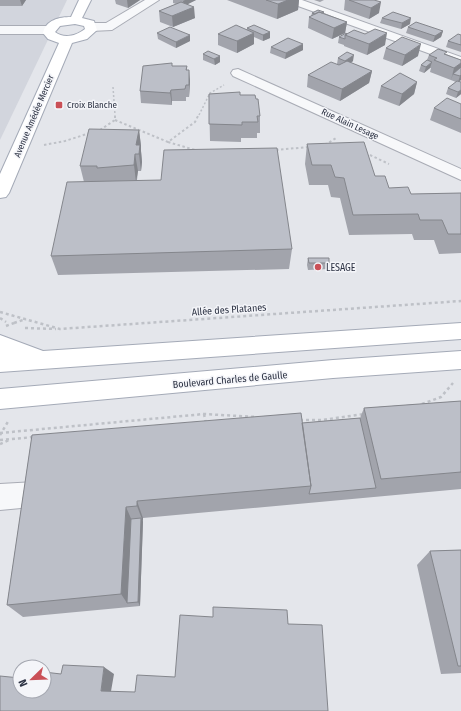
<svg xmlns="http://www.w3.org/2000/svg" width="461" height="711" font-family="'Fira Sans Condensed',sans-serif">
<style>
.built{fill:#d2d5dd}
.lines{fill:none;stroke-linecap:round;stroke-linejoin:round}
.minor-casing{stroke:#a9acb5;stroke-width:2}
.major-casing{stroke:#a4aab7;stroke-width:2}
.path-far2{stroke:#bec1c7;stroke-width:1.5;stroke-dasharray:2 2;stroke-linecap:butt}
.path-far1{stroke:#bec1c7;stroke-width:2;stroke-dasharray:2.5 2.5;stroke-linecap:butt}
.path{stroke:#bec1c7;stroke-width:2.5;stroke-dasharray:3 3;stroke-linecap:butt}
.minor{fill:#f7f8fa;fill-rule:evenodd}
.major{fill:#fff;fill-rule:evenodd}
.path-bridge{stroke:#bec1c7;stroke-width:2.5;stroke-dasharray:3 3;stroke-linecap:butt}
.wall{fill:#a2a4ac}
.shaded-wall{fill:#84868c}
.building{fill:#bcbfc8;stroke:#84868c}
.poi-dot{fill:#ca5057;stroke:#f4f5f9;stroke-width:1.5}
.labels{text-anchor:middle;stroke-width:3;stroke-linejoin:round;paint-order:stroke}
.far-poi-label{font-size:9px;fill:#2c3243;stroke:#f4f5f9;text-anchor:start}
.far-street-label{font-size:9px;fill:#2c3243;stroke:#f4f5f9}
.poi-label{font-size:10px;fill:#2c3243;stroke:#f4f5f9;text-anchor:start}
.street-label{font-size:10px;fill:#2c3243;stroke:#f4f5f9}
</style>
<rect width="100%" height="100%" fill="#e4e6eb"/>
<path class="built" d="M0 0H67L0 140Z"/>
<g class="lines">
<g class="minor-casing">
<path id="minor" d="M145 0H159L112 30 91 31 85 27 91 23H106Z
M285 0H302L461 57V65L287 2Z
M0 26H49L55 30 49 34H0Z
M238 69 461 169V180L233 76 231 73 233 70Z
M53 481 62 484 66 493 62 502 53 505 0 510V484Z"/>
</g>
<g class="major-casing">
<path id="major" d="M79 0H91L82 18 94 21 97 30 87 39 72 43 9 193 6 197 0 198V174L59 43 48 39 43 33C46 20 59 17 71 17ZM75 24 84 26 85 29C76 36 64 39 55 32L60 26Z
M461 323V339L0 372V335L43 351Z
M461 351V369L333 378 0 409V389L333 360Z"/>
</g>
<path class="path-far2" d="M113 87 115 115
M199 115 210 93 224 85"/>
<path class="path-far1" d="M115 120 168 142 195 122 199 114
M100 130 115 120V114
M168 142 195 150
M44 145 65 141 90 133
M325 145 336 138
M276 150 308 147
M370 155 389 164"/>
<path class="path" d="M0 312 60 329 461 301
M0 318 6 322
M14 323 26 319
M25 328 56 329
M422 404 441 397 453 383
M204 414 206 424
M300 420H322L364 414
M0 433 204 414 257 417
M0 440 34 437
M0 444 9 440"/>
<use href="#minor" class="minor"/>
<use href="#major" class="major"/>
<path class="path-bridge" d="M6 326 14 323
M0 435 9 420"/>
</g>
<path class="wall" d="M0 0H26L22 6H0Z
M115 0H140L128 8 116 4Z
M173 0H196L188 4 195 18 173 27 160 22 159 11 176 4 173 3Z
M227 0H299L298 10 277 19Z
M314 0H324L320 2Z
M345 0H374L379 13 369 19 344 10Z
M324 12V13L347 22 345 33 332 39 308 28 309 17 311 16 312 13Z
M382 18 410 24 401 29 380 23Z
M408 27 443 31 441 37 433 42 406 33Z
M247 28 270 32V38L263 41 254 37V44L237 53 218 45V34L247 29Z
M157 33 190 41 176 48 158 39Z
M346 33 385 45 367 55 344 46V45L338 43 339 37Z
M461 35V52L446 47 448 41Z
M271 47 303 50 285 59 270 53Z
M386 48 418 56 402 66 383 59Z
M203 54 220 56V62L215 65 203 60Z
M446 54 461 60V80L459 82H461V94L456 98 446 94 448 88 456 82 430 72 431 68H430L424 73 419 71 421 65 427 60 429 55Z
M338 58 353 61 351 63 372 71 369 83 340 101 307 87 308 75 337 64Z
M172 66H187V70L190 81 189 97H186V101H172V105L141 103 140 91Z
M417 82 414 94 399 106 378 98 381 86Z
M209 94 240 95 256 99 260 116V133H257V138H241V142L210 141Z
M461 104V133L430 120 434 108Z
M139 130 141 146V151L142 162 141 171H138L137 180 292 249 289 269 58 275 51 256 84 182 80 166Z
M307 144 375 176 389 188 411 194 461 193V253L439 254 434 240H414L412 234 349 235 340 198 331 197 328 185H309L305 164Z
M308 258 329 263 328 269 308 270 307 265Z
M461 401V489L143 518 140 606 23 617 7 605 32 435 302 423 360 418 364 408Z
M461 550V673L441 674 417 565 430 551Z"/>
<path class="shaded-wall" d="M20 0H26L22 6Z
M127 0H140L128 8Z
M185 0H196L184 6 183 1Z
M288 0H299L298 10 277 19 278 4Z
M381 2 379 13 369 19 371 8Z
M194 7 195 18 173 27 172 16Z
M411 18 410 24 401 29 402 23Z
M347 22 345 33 332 39 334 28Z
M443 31 441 37 433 42 435 36Z
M270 32V38L263 41V35Z
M254 33V44L237 53V41Z
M387 33 385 45 367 55 369 44Z
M190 35V41L176 48V42Z
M303 44V50L285 59 286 53Z
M421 44 418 56 402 66 405 55Z
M354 55 353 61 344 67 345 61Z
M220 56V62L215 65 214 59Z
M432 62 430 68 424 73 426 67Z
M461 63V71L453 74 451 80 454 68Z
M189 70 190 81 189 97Z
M372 71 369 83 340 101 342 89Z
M461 75V80L458 82 460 76Z
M417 82 414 94 399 106 402 94Z
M171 90 172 101V105L170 93Z
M461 90V94L456 98 458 92Z
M139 130 141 146V151L142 162 141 171 139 154 136 145Z
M135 154 138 171 136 182 134 165Z
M137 501 143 518V522L137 506Z
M126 507 133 523 127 603 121 594Z
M141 518 143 522 140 606 138 602Z
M104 667 114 674 110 697 101 691Z"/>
<path class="building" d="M266 0H288L278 4Z
M349 0H374L381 2 371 8Z
M181 2 194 7 172 16 159 11Z
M318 10 324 12 322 13 319 12 315 14 312 13Z
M319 12 347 22 334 28 309 17Z
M393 12 411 18 402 23 382 18Z
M416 22 443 31 435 36 408 27Z
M236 25 254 33 237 41 218 34Z
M254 25 270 32 263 35 247 28Z
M170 27 190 35 176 42 157 33Z
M375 29 387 33 369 44 345 35 354 30 365 34Z
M346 33 347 34 345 35V39L339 37Z
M458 34 461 35V45L448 41Z
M402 37 421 44 405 55 386 48Z
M288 38 303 44 286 53 271 47Z
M438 49 447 52 444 54 461 60V63L454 68 434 60 437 58 429 55Z
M208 51 220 56 214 59 203 54Z
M347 52 354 55 345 61 338 58Z
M427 60 432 62 426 67 421 65Z
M347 61 372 71 342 89 308 75 331 62 339 65Z
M172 63V66H187L186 70H189V85H186L185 89 171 90 170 93 140 91 143 66Z
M461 67V75L460 76 453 74Z
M400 73 417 82 402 94 381 86Z
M457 81 461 82V90L458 92 448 88Z
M240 92V95H255L256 99H258L260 116H257L258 122H242V125L209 124V94Z
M447 98 461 104V119L434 108Z
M89 129 139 130 136 145H140L139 154H135L134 165 97 168V166H80Z
M364 142 375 176H385L389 188 408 187 411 194 461 193V234H448L442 220H420L418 214 353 215 344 178 335 177 331 165H312L307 144Z
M277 148 292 249 51 256 67 182 161 180 164 150Z
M308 258H329V263H309Z
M461 401V472L381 479 364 408Z
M301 413 311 486 137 501V506L126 507 121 594 7 605 32 435Z
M360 418 376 488 309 494 311 486 302 423Z
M141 518 138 602 127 603 131 519Z
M461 550V666H458L430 551Z
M213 607 287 610 288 624 322 625 328 711H0V676L20 678V691H44V672L61 674 63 665 104 667 101 691 135 692 137 675 175 677 180 615 213 617Z"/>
<g class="poi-dot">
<rect x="55" y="101" width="8" height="8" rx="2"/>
<circle cx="318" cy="267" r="4"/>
</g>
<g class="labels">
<g class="far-poi-label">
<text x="67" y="108">Croix Blanche</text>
</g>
<g class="far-street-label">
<text transform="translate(34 116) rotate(-67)" y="3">Avenue Amédée Mercier</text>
<text transform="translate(350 124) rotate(25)" y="3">Rue Alain Lesage</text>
</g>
<g class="poi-label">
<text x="326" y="271">LESAGE</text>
</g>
<g class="street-label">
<text transform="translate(229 309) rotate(-4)" y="4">Allée des Platanes</text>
<text transform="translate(230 379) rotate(-5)" y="4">Boulevard Charles de Gaulle</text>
</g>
</g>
<g transform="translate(32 679) rotate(247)"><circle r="19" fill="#f4f5f9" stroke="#a4a7b0"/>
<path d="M0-3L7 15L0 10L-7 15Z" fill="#ca5057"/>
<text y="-6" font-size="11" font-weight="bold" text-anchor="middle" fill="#2c3243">N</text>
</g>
</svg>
